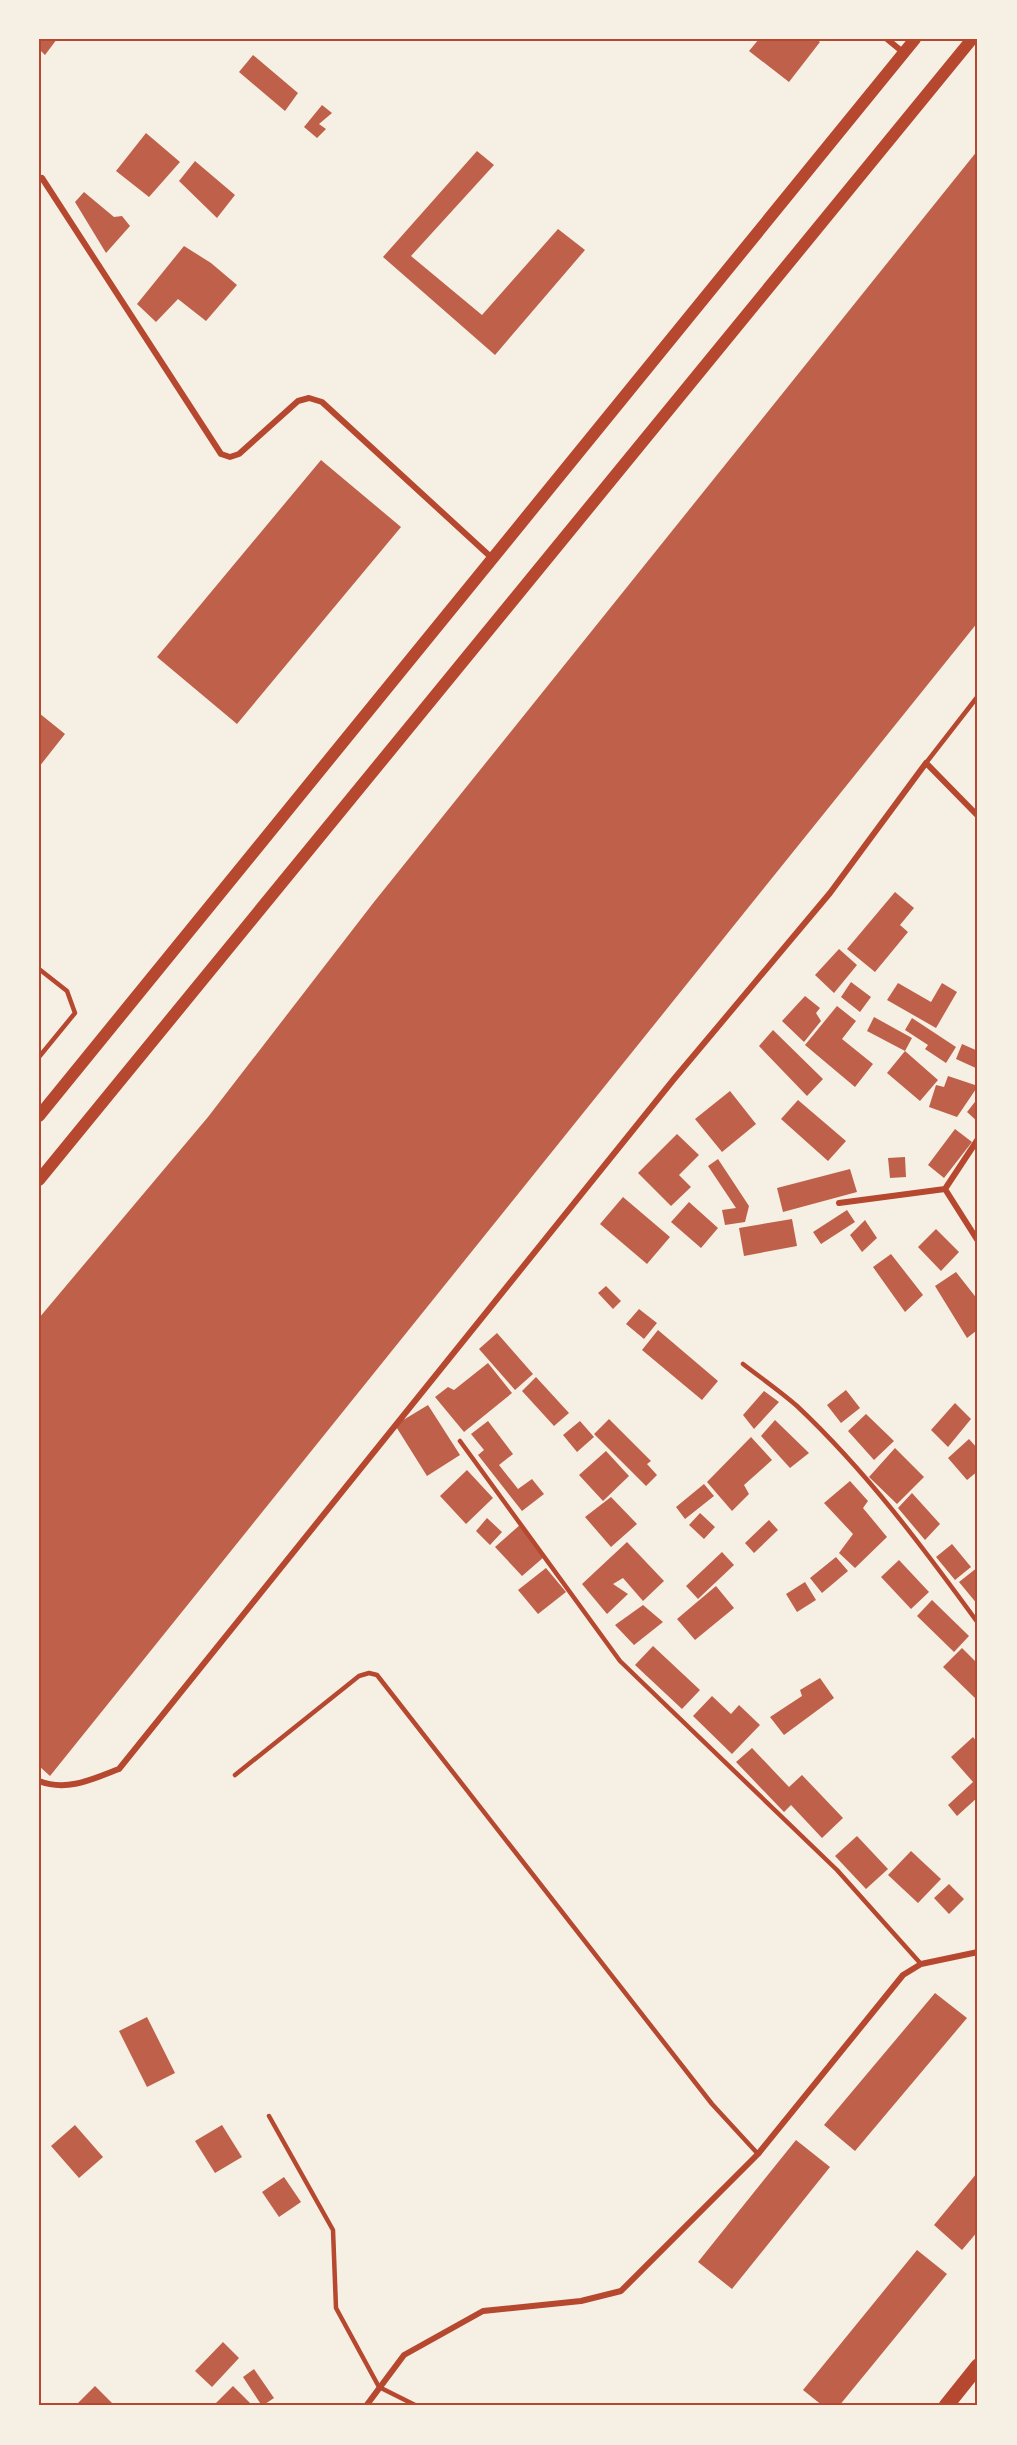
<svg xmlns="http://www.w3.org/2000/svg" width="1017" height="2445" font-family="'DejaVu Sans',sans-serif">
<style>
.building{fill:#bf614a}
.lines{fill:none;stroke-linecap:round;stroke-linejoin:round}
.service{stroke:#b5482f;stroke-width:4.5}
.minor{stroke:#b5482f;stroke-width:6}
.secondary{stroke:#b5482f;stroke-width:12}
.trunk{stroke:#b5482f;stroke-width:15}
.neatline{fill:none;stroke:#b5482f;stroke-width:2}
</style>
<rect width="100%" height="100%" fill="#f6efe4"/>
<path class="building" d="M39 39H57L45 55 39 49Z
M759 39H816L820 42 789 82 749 51Z
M253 55 298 93 285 111 239 72Z
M322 105 332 113 319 124 326 129 317 138 304 127Z
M146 133 180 162 149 197 116 171Z
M978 150V622L50 1776 39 1766V1318L208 1117 374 902Z
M477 151 494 165 411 256 482 315 558 229 585 250 495 355 383 257Z
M195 161 235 195 217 218 179 181Z
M84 192 114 217 122 216 130 226 106 253 75 202Z
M184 246 211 263 237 285 206 321 178 299 156 322 137 304Z
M321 460 401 527 237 724 157 657Z
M39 713 65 734 39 767Z
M895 892 914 908 900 925 908 932 875 972 847 949Z
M839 949 857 965 834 993 815 975Z
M851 982 871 997 860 1012 841 997Z
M898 983 931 1002 942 983 957 992 936 1028 887 1000Z
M805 996 820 1008 816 1013 821 1021 804 1042 782 1021Z
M837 1006 856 1021 842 1039 873 1064 855 1087 805 1045Z
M874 1017 912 1038 905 1051 867 1031Z
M912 1018 956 1047 946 1063 925 1049 928 1045 905 1030Z
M773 1030 823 1079 807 1096 759 1046Z
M962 1044 978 1051V1069L956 1059Z
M905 1051 938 1080 920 1101 887 1073Z
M948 1076 978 1086 957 1117 929 1107 936 1085 944 1087Z
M730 1091 756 1124 722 1152 695 1119Z
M978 1098V1122L967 1112Z
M798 1100 846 1141 828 1161 781 1119Z
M955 1129 972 1142 944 1178 928 1165Z
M677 1134 699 1155 679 1175 691 1187 671 1206 638 1173Z
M905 1157 906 1177 890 1178 888 1158Z
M718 1159 749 1206 745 1222 725 1225 722 1210 736 1208 708 1166Z
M850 1169 857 1192 783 1212 777 1188Z
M623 1197 670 1237 647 1264 600 1224Z
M689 1202 718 1228 701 1248 671 1222Z
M847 1210 855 1222 821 1244 813 1232Z
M792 1219 797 1246 744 1256 739 1228Z
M865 1220 877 1238 862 1252 850 1235Z
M936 1229 959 1252 941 1271 918 1247Z
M891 1254 923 1295 905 1312 873 1267Z
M956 1272 978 1300V1333L976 1331 967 1338 935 1286Z
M606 1286 621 1301 613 1309 598 1293Z
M639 1309 657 1323 644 1339 626 1324Z
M658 1330 718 1381 702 1400 642 1350Z
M497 1333 533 1374 515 1390 479 1349Z
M488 1363 512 1393 464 1432 435 1397 448 1387 454 1390Z
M536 1377 569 1413 554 1426 522 1391Z
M846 1390 860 1408 841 1423 827 1405Z
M764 1391 779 1402 754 1429 743 1415Z
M955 1403 971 1419 948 1447 931 1430Z
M428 1405 460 1455 427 1476 395 1425Z
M866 1414 894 1441 874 1460 848 1431Z
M609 1419 651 1461 647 1464 657 1475 646 1486 594 1434Z
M775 1420 809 1453 790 1468 761 1436Z
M488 1421 513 1454 499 1465 518 1489 532 1479 544 1494 522 1511 478 1455 484 1450 471 1434Z
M580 1421 594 1437 577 1452 563 1435Z
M751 1437 772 1460 744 1485 749 1494 732 1511 707 1482Z
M969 1439 978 1449V1471L967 1480 948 1458Z
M895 1448 924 1477 897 1504 869 1477Z
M606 1451 629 1476 603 1501 579 1475Z
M467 1470 493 1498 466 1524 440 1496Z
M850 1481 868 1501 863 1508 887 1537 855 1568 839 1553 853 1534 824 1503Z
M704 1484 714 1496 685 1519 676 1507Z
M912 1493 940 1524 925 1540 898 1508Z
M611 1497 637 1524 611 1547 585 1517Z
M700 1513 715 1527 704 1539 689 1525Z
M487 1518 502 1532 490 1545 476 1531Z
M769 1520 778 1530 754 1553 745 1543Z
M521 1524 544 1557 522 1576 495 1547Z
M627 1542 664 1581 643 1601 623 1578 613 1584 628 1594 607 1614 582 1584Z
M952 1544 971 1567 955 1580 936 1557Z
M722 1552 734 1565 698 1599 686 1586Z
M836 1557 848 1571 822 1593 810 1578Z
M899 1560 929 1592 911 1609 881 1577Z
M978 1567V1605L959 1582Z
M546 1568 566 1592 538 1614 518 1590Z
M805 1582 816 1600 797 1612 786 1594Z
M716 1586 734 1608 695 1640 677 1619Z
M932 1600 969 1636 954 1652 917 1616Z
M643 1605 663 1622 634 1645 615 1625Z
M653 1646 700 1690 682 1709 635 1665Z
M962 1648 978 1664V1695L975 1698 943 1667Z
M820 1678 834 1698 784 1735 770 1717 802 1696 800 1690Z
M712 1696 731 1714 739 1705 760 1725 732 1754 693 1716Z
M973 1737 978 1743V1797L957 1816 948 1805 973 1782 951 1757Z
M752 1748 789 1787 802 1775 843 1818 822 1838 791 1805 784 1812 736 1762Z
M857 1836 888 1869 866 1889 835 1856Z
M911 1851 941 1879 918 1903 888 1875Z
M949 1884 964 1899 949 1914 934 1898Z
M935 1993 967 2018 855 2151 824 2125Z
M147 2017 175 2073 147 2087 119 2031Z
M75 2125 103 2157 79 2178 51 2146Z
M222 2125 242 2157 215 2173 195 2141Z
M796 2140 830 2167 732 2289 698 2262Z
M977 2173 978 2231 962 2250 934 2225Z
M284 2177 301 2202 279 2217 262 2192Z
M917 2250 947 2274 839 2406H823L803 2390Z
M223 2342 239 2358 212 2387 195 2371Z
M254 2369 274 2398 262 2406 243 2377Z
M95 2386 115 2406H81L78 2403Z
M233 2386 253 2406H213Z"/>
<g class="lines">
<path class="service" d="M926 763 978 696
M39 969 67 991 75 1013 39 1057
M743 1364C761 1378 780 1391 797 1406 866 1471 922 1546 978 1623
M460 1441 620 1661 837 1870 921 1964
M235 1775 359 1676 369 1673 377 1675 712 2104 758 2154
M269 2116 333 2230 336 2308 379 2387 417 2406"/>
<path class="minor" d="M887 39 904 53
M42 178 221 454 230 457 239 454 298 401 309 398 322 402 493 559
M945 1189 978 1241
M839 1203 945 1189 978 1139
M39 1781C67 1792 93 1779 119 1769L674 1079 830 893 926 763 978 816
M366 2406 404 2355 483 2311 581 2301 621 2291 758 2154 903 1975 921 1964 978 1952"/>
<path class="secondary" d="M39 1116 915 39
M39 1180 972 39"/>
<path class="trunk" d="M946 2406 978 2366"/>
</g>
<rect width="1017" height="2445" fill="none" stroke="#f6efe4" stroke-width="81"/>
<rect x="40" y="40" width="936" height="2364" class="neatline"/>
</svg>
